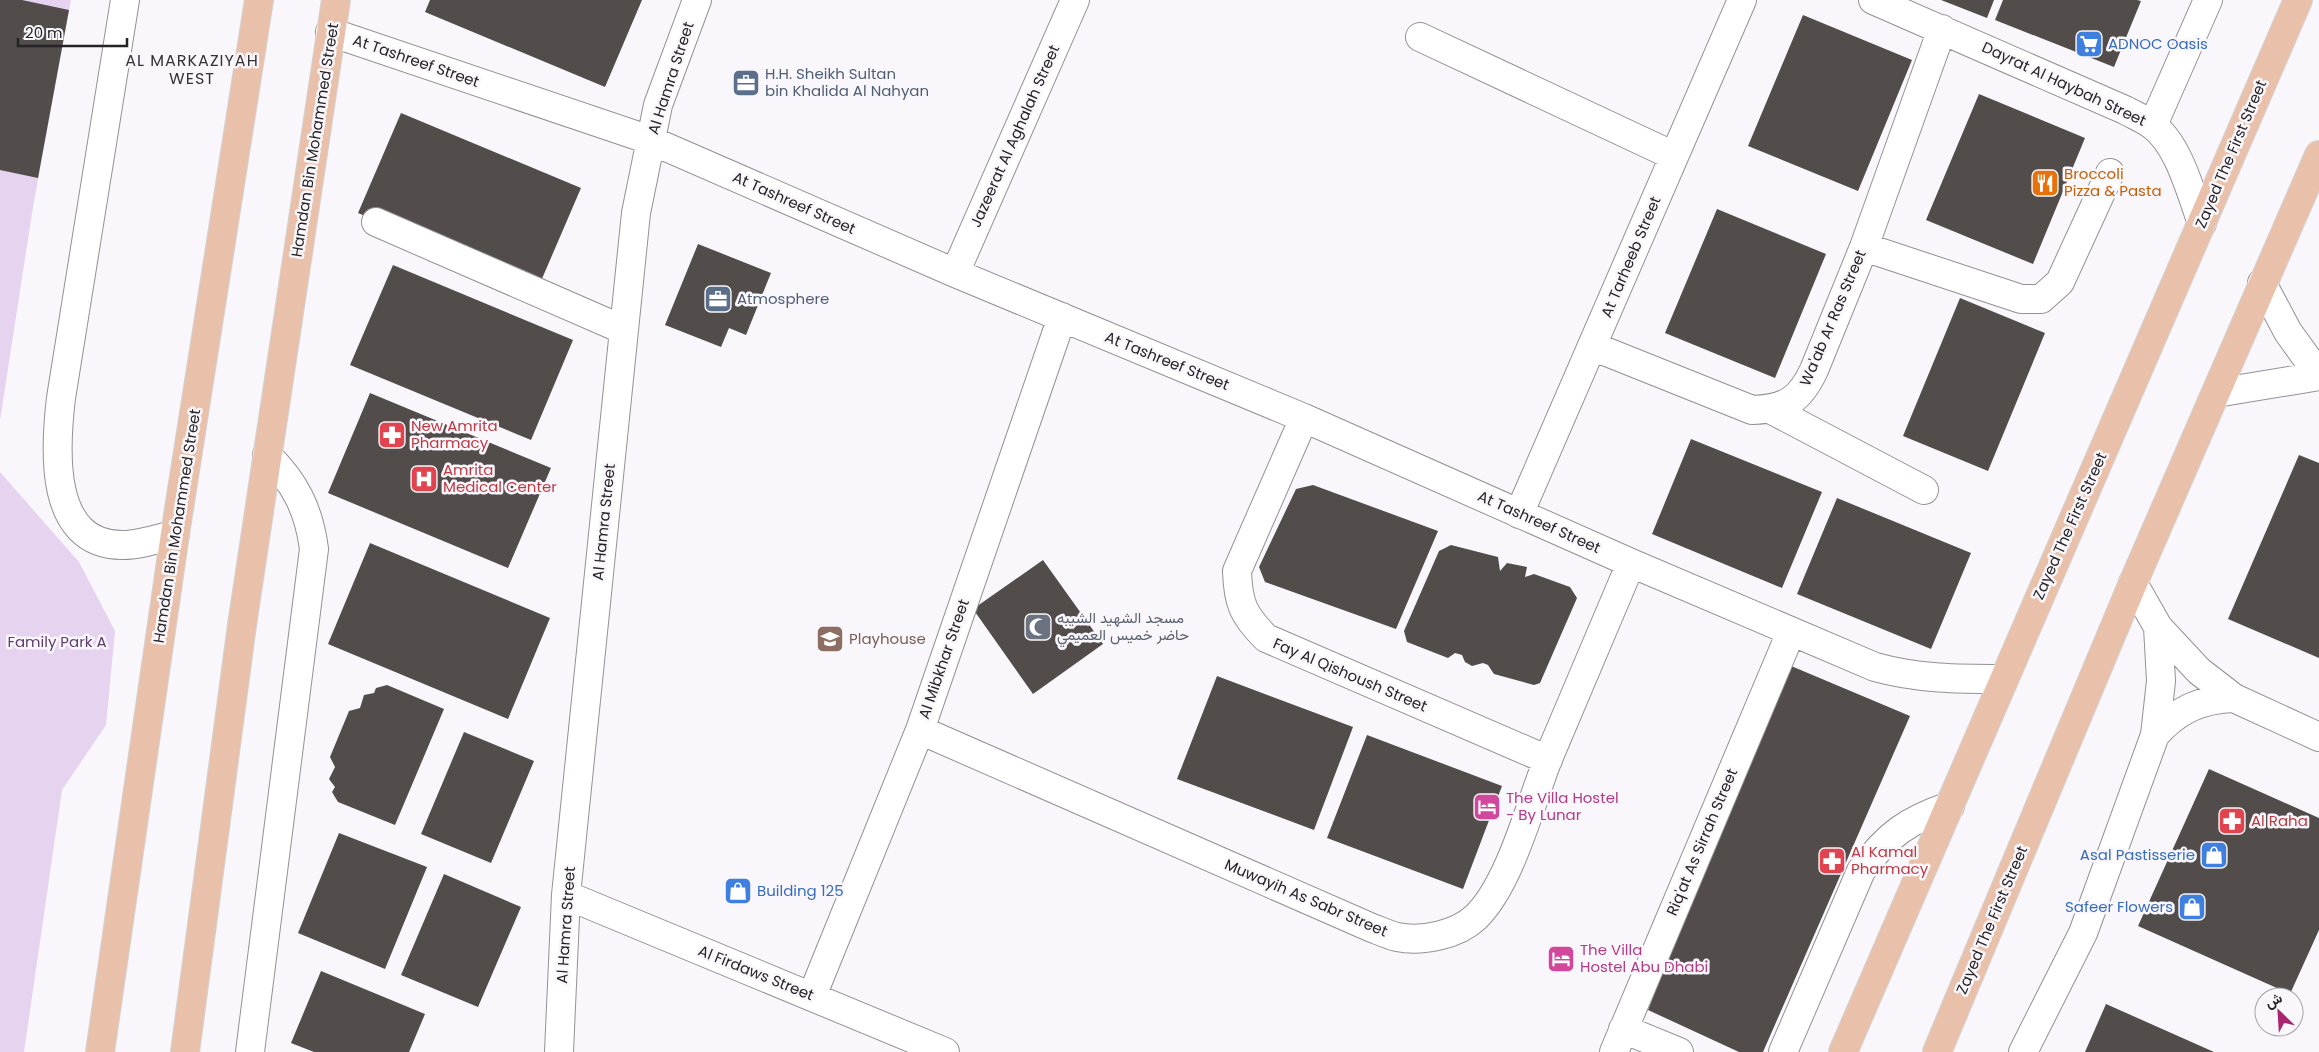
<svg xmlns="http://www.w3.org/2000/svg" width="2319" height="1052" font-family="Poppins,Vazirmatn,sans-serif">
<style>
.green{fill:#e6d3ef}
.building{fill:#524d4b}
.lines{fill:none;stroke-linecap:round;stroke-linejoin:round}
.minor-casing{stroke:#949195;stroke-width:30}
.major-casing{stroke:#d3d3d3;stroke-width:30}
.minor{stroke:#fff;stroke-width:28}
.major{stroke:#e9c1aa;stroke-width:28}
.labels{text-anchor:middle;stroke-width:5;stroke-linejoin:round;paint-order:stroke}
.shop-label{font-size:15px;fill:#366cbe;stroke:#faf7fc;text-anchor:start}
.street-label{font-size:15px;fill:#252325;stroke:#faf7fc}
.service-label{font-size:15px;fill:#4e5e75;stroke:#faf7fc;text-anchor:start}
.food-label{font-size:15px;fill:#c56008;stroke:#faf7fc;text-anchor:start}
.health-label{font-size:15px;fill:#be3a42;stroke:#faf7fc;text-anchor:start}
.worship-label{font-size:15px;fill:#5b616d;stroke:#faf7fc;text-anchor:start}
.education-label{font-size:15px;fill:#785e54;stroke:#faf7fc;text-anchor:start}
.park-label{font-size:15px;fill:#603d6f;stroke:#faf7fc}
.hotel-label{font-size:15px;fill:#b23c85;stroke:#faf7fc;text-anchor:start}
.neighbourhood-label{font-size:16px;letter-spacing:1px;fill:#353236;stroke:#faf7fc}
</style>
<rect width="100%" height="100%" fill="#faf7fc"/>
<path class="green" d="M0 0H71L33 207 0 420Z
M0 472 79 562 115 631 106 725 62 790 24 1052H0Z"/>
<path class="building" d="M0 0H22L69 10 38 178 0 170Z
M430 0H642L605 87 425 12Z
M1941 0H1994L1987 18Z
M2003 0H2137L2141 1 2114 67 1995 20Z
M1803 15 1912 60 1858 191 1748 146Z
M1979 94 2085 138 2033 264 1926 220Z
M401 113 581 188 538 288 358 213Z
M1717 209 1826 254 1775 378 1665 333Z
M698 244 771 273 746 335 729 328 721 347 665 325Z
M393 265 573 340 531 440 350 365Z
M1960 298 2045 333 1988 471 1903 436Z
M370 393 551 468 508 568 328 493Z
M1691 439 1822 492 1782 588 1652 534Z
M2299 455 2319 463V658L2228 619Z
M1313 485 1438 531 1396 629 1265 582 1259 567 1296 489Z
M1837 498 1971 553 1931 649 1797 594Z
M370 543 550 618 508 719 328 644Z
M1451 545 1498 557 1500 571 1507 563 1527 567 1525 577 1534 574 1570 587 1577 598 1540 683 1534 685 1494 674 1488 665 1483 663 1472 666 1465 662 1462 655 1455 653 1448 658 1407 642 1404 631 1439 551Z
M1043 560 1103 644 1033 694 973 609Z
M1784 663 1910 716 1763 1052H1739L1648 1010Z
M1217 676 1353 727 1314 830 1177 779Z
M387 685 444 709 395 825 338 802 332 792 335 787 329 779 335 767 330 757 349 711 360 708 364 695 374 693 376 688Z
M464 732 534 761 491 863 421 834Z
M1367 735 1502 786 1463 889 1327 838Z
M2209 769 2319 818V930L2290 994 2138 926Z
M339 833 427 867 385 969 298 933Z
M444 874 521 907 478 1007 401 975Z
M321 971 425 1014 409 1052H314L291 1043Z
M2106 1004 2214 1052H2085Z"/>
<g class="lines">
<g class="minor-casing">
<path id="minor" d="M125 0 61 398C55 448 48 545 122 545 140 545 158 539 175 534
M1873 0 2125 110C2134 115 2144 119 2152 125 2179 144 2191 194 2202 223
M330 32 650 140 955 273 1304 418 1631 563 1875 667C1918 679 1959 679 2003 679
M1420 37 1674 156
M2153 125 2208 0
M376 222 624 330
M1864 247 2021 299H2041L2060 282 2110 173
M955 273 1075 0
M2262 283 2288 332 2319 375
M1592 346 1752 410C1786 409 1800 400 1814 370L1864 247 1942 29
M2216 393 2319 376
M1772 410 1924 490
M1304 418 1237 571C1238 603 1243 615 1266 638L1548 760
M1519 514 1742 0
M2158 627 2199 671 2234 698 2319 737
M920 730 1372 928C1380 931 1389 935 1397 937 1422 942 1457 935 1476 917 1510 884 1530 805 1548 759 1575 694 1603 629 1631 563
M2155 735C2177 710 2201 699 2234 698
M566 895 945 1052
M812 996 920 730 1062 317
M1623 1029 1679 1052
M250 1052 314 549C309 510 295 482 267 455
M559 1052 566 895 636 213 658 105 697 0
M1614 1052 1791 632
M1783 1052 1861 871C1887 835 1908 820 1950 806
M2023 1052 2083 933 2155 735 2161 681 2158 627 2133 583"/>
</g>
<g class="major-casing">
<path id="major" d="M100 1052 175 534 259 0
M185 1052 242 625 336 0
M1843 1052 2298 0
M1937 1052 2133 583 2319 155"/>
</g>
<use href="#minor" class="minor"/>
<use href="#major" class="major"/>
</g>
<defs>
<g id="supermarket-square" transform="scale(1.4375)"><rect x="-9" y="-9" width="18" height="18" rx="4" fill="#3f7fe0" stroke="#faf7fc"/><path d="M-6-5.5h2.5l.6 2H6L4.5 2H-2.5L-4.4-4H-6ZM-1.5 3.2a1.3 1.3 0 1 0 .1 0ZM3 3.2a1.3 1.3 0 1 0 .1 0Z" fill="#fff"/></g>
<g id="office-square" transform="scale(1.4375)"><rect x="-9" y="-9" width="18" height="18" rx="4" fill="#5c6f8a" stroke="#faf7fc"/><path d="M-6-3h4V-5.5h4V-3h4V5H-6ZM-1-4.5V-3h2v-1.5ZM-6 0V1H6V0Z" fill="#fff"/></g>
<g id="restaurant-square" transform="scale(1.4375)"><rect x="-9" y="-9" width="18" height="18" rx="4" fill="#e8710a" stroke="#faf7fc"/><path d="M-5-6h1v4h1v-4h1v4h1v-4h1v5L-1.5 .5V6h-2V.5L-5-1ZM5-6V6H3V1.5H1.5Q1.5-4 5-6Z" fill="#fff"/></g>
<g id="pharmacy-square" transform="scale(1.4375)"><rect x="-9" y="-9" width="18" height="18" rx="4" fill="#e0444e" stroke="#faf7fc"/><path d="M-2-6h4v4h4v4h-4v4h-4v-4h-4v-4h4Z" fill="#fff"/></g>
<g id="hospital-square" transform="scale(1.4375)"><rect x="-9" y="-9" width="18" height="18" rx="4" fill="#e0444e" stroke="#faf7fc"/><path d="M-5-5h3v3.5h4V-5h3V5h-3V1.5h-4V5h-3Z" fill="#fff"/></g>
<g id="mosque-square" transform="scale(1.4375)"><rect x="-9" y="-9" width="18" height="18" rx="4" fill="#6b7280" stroke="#faf7fc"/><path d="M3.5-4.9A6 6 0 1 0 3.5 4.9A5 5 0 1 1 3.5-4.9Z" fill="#fff"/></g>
<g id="school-square" transform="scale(1.4375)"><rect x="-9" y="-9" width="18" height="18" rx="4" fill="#8d6e63" stroke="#faf7fc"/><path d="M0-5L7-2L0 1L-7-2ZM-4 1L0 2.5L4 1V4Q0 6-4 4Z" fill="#fff"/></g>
<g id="hotel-square" transform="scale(1.4375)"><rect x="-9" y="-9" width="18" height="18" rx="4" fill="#d1479c" stroke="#faf7fc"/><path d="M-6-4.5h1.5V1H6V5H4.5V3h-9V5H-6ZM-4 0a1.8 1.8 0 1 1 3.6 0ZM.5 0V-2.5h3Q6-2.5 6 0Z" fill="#fff"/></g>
<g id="shop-square" transform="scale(1.4375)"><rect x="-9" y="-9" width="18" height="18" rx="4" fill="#3f7fe0" stroke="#faf7fc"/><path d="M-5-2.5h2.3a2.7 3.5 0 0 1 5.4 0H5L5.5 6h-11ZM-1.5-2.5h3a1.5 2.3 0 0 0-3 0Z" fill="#fff"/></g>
</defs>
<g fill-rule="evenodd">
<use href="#supermarket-square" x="2089" y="44"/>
<use href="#office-square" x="746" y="83"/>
<use href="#restaurant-square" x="2045" y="183"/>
<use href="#office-square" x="718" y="299"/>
<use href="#pharmacy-square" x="392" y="435"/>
<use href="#hospital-square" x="424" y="479"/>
<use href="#mosque-square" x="1038" y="627"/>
<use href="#school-square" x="830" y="639"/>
<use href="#hotel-square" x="1487" y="807"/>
<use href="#pharmacy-square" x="2232" y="821"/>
<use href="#shop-square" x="2214" y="855"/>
<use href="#pharmacy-square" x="1832" y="861"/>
<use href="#shop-square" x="738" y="891"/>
<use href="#shop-square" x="2192" y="907"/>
<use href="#hotel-square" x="1561" y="959"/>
</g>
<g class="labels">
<g class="shop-label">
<text x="2108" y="49">ADNOC Oasis</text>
<text x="2195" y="860" text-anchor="end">Asal Pastisserie</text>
<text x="757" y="896">Building 125</text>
<text x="2173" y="912" text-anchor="end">Safeer Flowers</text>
</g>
<g class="street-label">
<text transform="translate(416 61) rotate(19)" y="5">At Tashreef Street</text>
<text transform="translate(671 78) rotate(-72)" y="5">Al Hamra Street</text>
<text transform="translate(2064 84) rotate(25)" y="5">Dayrat Al Haybah Street</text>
<text transform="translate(1015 136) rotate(-66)" y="5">Jazeerat Al Aghalah Street</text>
<text transform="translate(315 140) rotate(-81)" y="5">Hamdan Bin Mohammed Street</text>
<text transform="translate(2231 154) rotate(-67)" y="5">Zayed The First Street</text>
<text transform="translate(794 203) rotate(24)" y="5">At Tashreef Street</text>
<text transform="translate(1631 257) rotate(-67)" y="5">At Tarheeb Street</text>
<text transform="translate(1833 318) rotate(-67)" y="5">Wa'ab Ar Ras Street</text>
<text transform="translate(1167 361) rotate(22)" y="5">At Tashreef Street</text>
<text transform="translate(604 522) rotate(-84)" y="5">Al Hamra Street</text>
<text transform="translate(1539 522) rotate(24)" y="5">At Tashreef Street</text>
<text transform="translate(177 526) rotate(-81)" y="5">Hamdan Bin Mohammed Street</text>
<text transform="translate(2070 526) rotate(-66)" y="5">Zayed The First Street</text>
<text transform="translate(944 659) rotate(-71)" y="5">Al Mibkhar Street</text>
<text transform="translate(1350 675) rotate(23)" y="5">Fay Al Qishoush Street</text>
<text transform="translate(1702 842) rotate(-67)" y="5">Riq'at As Sirrah Street</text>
<text transform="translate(1306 898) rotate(23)" y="5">Muwayih As Sabr Street</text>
<text transform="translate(1992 920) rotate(-67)" y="5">Zayed The First Street</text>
<text transform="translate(566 925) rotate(-86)" y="5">Al Hamra Street</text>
<text transform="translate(756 973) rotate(22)" y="5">Al Firdaws Street</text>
</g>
<g class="service-label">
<text x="765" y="79">H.H. Sheikh Sultan<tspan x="765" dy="17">bin Khalida Al Nahyan</tspan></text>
<text x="737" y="304">Atmosphere</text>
</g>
<g class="food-label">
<text x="2064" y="179">Broccoli<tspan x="2064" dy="17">Pizza &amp; Pasta</tspan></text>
</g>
<g class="health-label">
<text x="411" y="431">New Amrita<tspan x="411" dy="17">Pharmacy</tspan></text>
<text x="443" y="475">Amrita<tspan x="443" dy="17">Medical Center</tspan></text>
<text x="2251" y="826">Al Raha</text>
<text x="1851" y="857">Al Kamal<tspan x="1851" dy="17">Pharmacy</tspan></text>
</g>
<g class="worship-label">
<text x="1057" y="623">مسجد الشهيد الشيبه<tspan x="1057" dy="17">حاضر خميس العميمي</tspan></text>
</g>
<g class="education-label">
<text x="849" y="644">Playhouse</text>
</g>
<g class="park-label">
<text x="57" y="647">Family Park A</text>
</g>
<g class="hotel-label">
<text x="1506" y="803">The Villa Hostel<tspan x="1506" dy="17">- By Lunar</tspan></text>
<text x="1580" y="955">The Villa<tspan x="1580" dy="17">Hostel Abu Dhabi</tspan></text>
</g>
<g class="neighbourhood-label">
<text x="192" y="66">AL MARKAZIYAH<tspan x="192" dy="18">WEST</tspan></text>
</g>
</g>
<g transform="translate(2279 1012) rotate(335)"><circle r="24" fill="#faf7fc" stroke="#a5a2a6"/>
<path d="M0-4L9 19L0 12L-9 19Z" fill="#aa256f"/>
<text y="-8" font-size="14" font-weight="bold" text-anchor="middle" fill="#252325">ش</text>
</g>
<path d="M18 38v8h109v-8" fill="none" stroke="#252325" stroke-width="2.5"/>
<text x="25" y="38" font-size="15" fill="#252325" stroke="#faf7fc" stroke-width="4" paint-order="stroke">20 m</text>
</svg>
